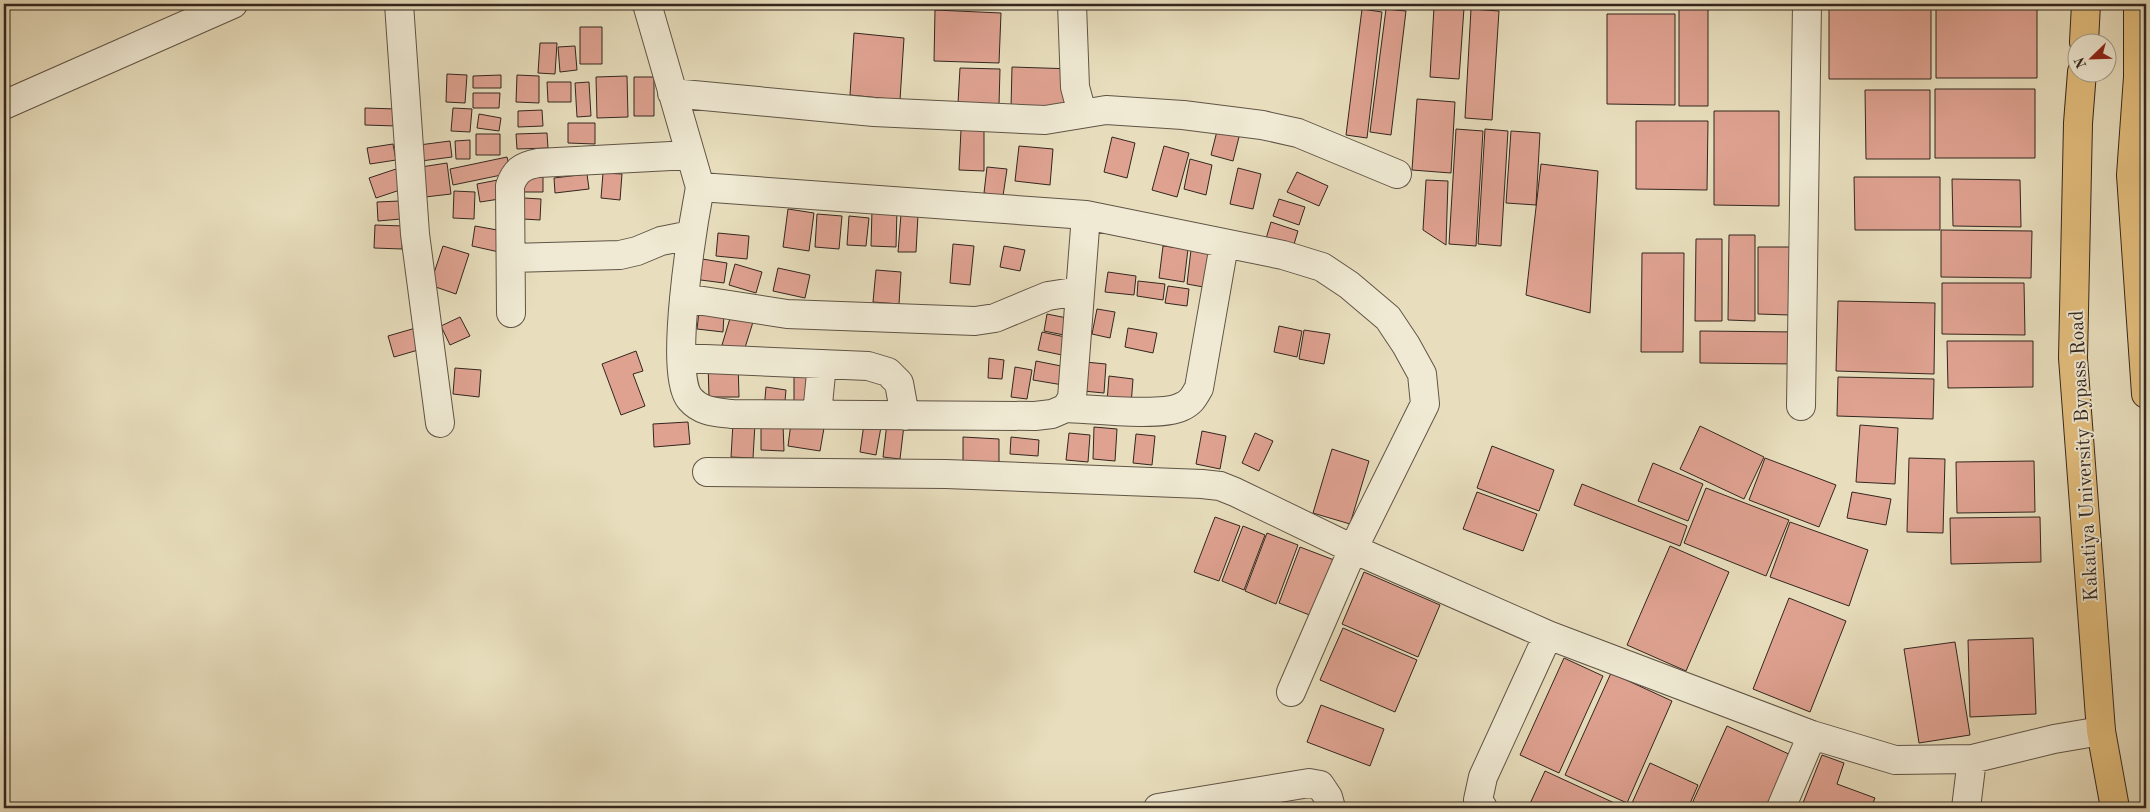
<svg xmlns="http://www.w3.org/2000/svg" width="2150" height="812" font-family="'Old Standard TT',serif">
<style>
.building{fill:#dfa291;stroke:#33261f}
.lines{fill:none;stroke-linecap:round;stroke-linejoin:round}
.minor-casing{stroke:#605446;stroke-width:30}
.major-casing{stroke:#33261f;stroke-width:30}
.minor{stroke:#f0ead4;stroke-width:28}
.major{stroke:#e4bf7e;stroke-width:28}
.labels{text-anchor:middle;stroke-width:4;stroke-linejoin:round;paint-order:stroke}
.street-label{font-size:20px;fill:#33261f;stroke:#f0ead4}
</style>
<rect width="100%" height="100%" fill="#e8debd"/>
<filter id="stains"><feTurbulence type="fractalNoise" baseFrequency=".004" numOctaves="4"/><feColorMatrix values="0 0 0 0 .2 0 0 0 0 .09 0 0 0 0 .02 0 0 0 .5 -.17"/></filter>
<radialGradient id="worn" r=".72"><stop offset=".6" stop-color="#630" stop-opacity="0"/><stop offset="1" stop-color="#630" stop-opacity=".3"/></radialGradient>
<path class="building" d="M41 4H59L43 9Z
M92 4H106L94 8Z
M1679 4H1708V106H1679Z
M1829 4H1931V79H1829Z
M1936 6H2037V78H1936Z
M1434 7 1464 8 1459 79 1430 77Z
M1362 9 1382 12 1367 138 1346 135Z
M1386 9 1406 11 1391 135 1370 132Z
M1471 9 1499 11 1492 120 1465 118Z
M935 10 1001 13 999 63 934 61Z
M1607 14H1675V105L1607 104Z
M580 27H602V64H580Z
M854 33 904 38 900 100 850 95Z
M540 43H557L555 74 538 73Z
M575 46 577 70 560 72 558 47Z
M1012 67 1074 69 1073 110 1011 108Z
M960 68 1000 69 999 105 958 103Z
M447 74 467 75 465 103 446 102Z
M501 75V88H473V76Z
M517 75 539 76V103L516 102Z
M627 76 628 117 597 118 596 77Z
M634 77H654V116H634Z
M547 82H571V102H548Z
M589 82 591 116 577 117 575 83Z
M1935 89H2035V158H1935Z
M1865 90H1930V159H1866Z
M473 93H500L499 108H473Z
M1417 99 1455 102 1451 173 1412 170Z
M365 108 397 109 396 126 365 125Z
M453 108 472 109 470 132 451 131Z
M542 110 543 126 518 127V111Z
M1714 111H1779V206L1714 205Z
M479 114 501 118 499 131 477 128Z
M1636 121H1708L1707 190 1636 189Z
M568 123H595V144L568 143Z
M1219 123 1241 129 1233 161 1211 155Z
M1456 129 1483 131 1476 246 1449 244Z
M1485 129 1508 131 1501 246 1478 244Z
M961 130H984V171L959 170Z
M1511 131 1540 133 1536 205 1506 203Z
M547 133 548 148 517 149 516 134Z
M476 134H500V155H476Z
M1112 137 1135 143 1127 178 1104 172Z
M470 140V159H456L455 141Z
M450 141 452 157 421 161 419 145Z
M393 144 396 160 370 164 367 148Z
M1019 146 1053 149 1050 185 1015 181Z
M1164 146 1189 153 1177 197 1152 190Z
M507 157 511 173 453 185 450 169Z
M1190 159 1212 165 1206 195 1184 189Z
M447 163 451 194 425 197 421 167Z
M1541 164 1598 171 1590 313 1526 295Z
M987 167 1007 169 1003 196 984 193Z
M1238 168 1261 174 1253 209 1230 204Z
M396 169 403 189 376 198 369 178Z
M1297 172 1328 186 1319 206 1287 192Z
M603 173 622 174 620 200 601 198Z
M587 174 589 189 555 193 554 178Z
M522 177H543V192H523Z
M1854 177H1940V230H1855Z
M503 179 506 198 480 202 477 184Z
M1952 179 2020 180 2021 227 1953 226Z
M1426 180 1448 181 1446 245 1423 230Z
M454 191 475 192 474 219 453 218Z
M524 198 541 199 540 220 523 219Z
M1279 199 1305 207 1299 225 1273 216Z
M400 201 401 219 378 221 377 202Z
M788 209 814 213 809 251 783 247Z
M872 209 897 210 896 247 871 246Z
M817 214 842 216 839 249 815 247Z
M901 214 918 215 916 252H898Z
M849 216 869 218 866 246 847 245Z
M1271 222 1298 231 1292 251 1265 242Z
M375 225 403 226 402 249 374 248Z
M475 226 503 231 499 252 472 246Z
M1941 230 2032 231 2031 278 1941 277Z
M718 233 749 236 747 259 716 256Z
M1729 235H1755V321L1728 320Z
M1696 239H1722V321H1695Z
M953 244 974 246 970 285 950 283Z
M443 246 469 254 456 294 430 285Z
M1004 246 1025 250 1020 271 1000 267Z
M1163 246 1188 249 1184 282 1159 278Z
M1758 247H1790V315L1758 314Z
M1191 250 1214 253 1209 288 1187 284Z
M1642 253H1684L1683 352H1641Z
M696 258 727 263 724 283 693 279Z
M735 264 762 272 756 293 729 285Z
M778 268 810 275 805 298 773 291Z
M876 270 901 272 899 304 873 302Z
M1108 272 1136 276 1134 295 1105 292Z
M1138 281 1165 284 1163 300 1137 296Z
M1942 283H2024L2025 335 1942 334Z
M1168 286 1189 289 1187 306 1165 303Z
M1838 301 1935 303 1934 374 1836 371Z
M1097 309 1115 312 1110 338 1092 334Z
M699 312 724 314 723 332 697 329Z
M1047 314 1072 319 1069 336 1044 331Z
M731 315 753 322 744 351 722 345Z
M460 317 470 336 450 345 441 326Z
M1279 326 1302 331 1297 357 1274 352Z
M419 327 425 348 394 357 388 336Z
M1128 328 1157 333 1153 353 1125 347Z
M1304 330 1330 334 1324 364 1299 359Z
M1700 331 1796 332V364L1700 363Z
M1042 332 1065 337 1062 355 1038 350Z
M1947 341H2033V387L1948 388Z
M636 351 643 371 633 374 645 406 621 415 602 364Z
M989 358 1004 360 1002 379 988 378Z
M1036 361 1066 367 1063 385 1033 380Z
M738 362 739 397H709L708 363Z
M1085 362 1106 364 1104 393 1083 391Z
M1015 367 1032 370 1027 399 1011 397Z
M455 368 481 370 479 397 453 394Z
M806 370 807 407H794V371Z
M1109 376 1133 379 1131 405 1107 402Z
M1838 377 1934 379 1933 419 1837 416Z
M766 387 786 390 784 412 764 410Z
M688 422 690 444 654 447 653 424Z
M733 423 755 424 753 458 731 457Z
M791 423 824 428 820 451 788 446Z
M887 423 904 425 900 459 883 457Z
M761 424H783L784 451 761 450Z
M864 424 881 427 876 455 860 452Z
M1860 425 1898 428 1895 484 1856 482Z
M1700 426 1764 457 1744 499 1680 469Z
M1094 427 1117 429 1115 461 1093 459Z
M1202 431 1226 436 1220 469 1196 464Z
M1069 433 1090 435 1088 462 1066 460Z
M1255 433 1273 441 1259 471 1242 463Z
M1136 434 1155 436 1152 465 1133 463Z
M963 437 999 439V462H963Z
M1011 437 1039 440 1038 456 1010 454Z
M1492 446 1554 470 1539 511 1477 488Z
M1332 449 1369 461 1350 524 1313 513Z
M1765 458 1836 485 1819 527 1749 500Z
M1909 458 1945 459 1943 533 1907 532Z
M2034 461 2035 512 1957 513 1956 462Z
M1653 463 1703 484 1688 521 1638 501Z
M1582 484 1687 526 1680 546 1574 505Z
M1706 488 1789 520 1766 576 1684 543Z
M1477 492 1537 514 1523 551 1463 529Z
M1852 492 1891 499 1886 525 1847 518Z
M1215 517 1240 526 1219 581 1194 572Z
M2040 517 2041 562 1951 564 1950 518Z
M1790 522 1868 550 1849 606 1770 577Z
M1243 526 1265 535 1244 590 1222 581Z
M1267 533 1298 545 1276 604 1245 591Z
M1670 546 1729 572 1686 671 1627 645Z
M1300 547 1334 560 1312 616 1279 603Z
M1364 572 1440 605 1418 657 1342 624Z
M1789 598 1846 621 1810 712 1753 689Z
M1343 628 1417 660 1395 712 1320 680Z
M2033 638 2036 714 1970 717 1968 640Z
M1955 642 1970 735 1919 743 1904 649Z
M1564 658 1603 676 1559 773 1520 755Z
M1611 673 1672 701 1627 803 1565 775Z
M1321 705 1384 729 1370 766 1307 742Z
M1727 726 1791 755 1767 808H1690Z
M1822 755 1844 763 1837 784 1875 798 1871 808H1801Z
M1650 763 1698 785 1688 808H1644L1632 803Z
M1545 771 1623 807 1622 808H1528Z"/>
<g class="lines">
<g class="minor-casing">
<path id="minor" d="M399 4 415 234 440 423
M647 4 700 187 1086 215 1283 255 1322 267 1349 285 1388 318 1406 345 1422 374 1425 404 1353 549 1291 692
M1072 4 1075 87 1082 113
M672 93 874 112 1045 120 1106 110 1183 115 1262 125 1298 133 1397 174
M4 105 233 4
M700 187C693 224 668 374 690 399 701 412 716 412 732 414L1035 416 1052 414 1066 408 1072 398 1086 215
M511 258 620 255 637 251 661 241 691 235
M684 298 787 314 975 321 995 318 1048 296 1080 291
M511 313 510 186C515 171 522 166 538 163L690 155
M682 358 868 366 888 372 899 383 905 416
M1801 406 1807 4
M1066 408C1092 409 1161 417 1181 407 1191 403 1194 397 1199 388L1224 245
M817 414 822 364
M707 472 946 474 1202 484 1220 486 1235 492 1353 549 1548 635 1812 735 1895 760 1972 759 2054 739 2101 731
M1158 808 1309 783 1320 785 1328 797 1331 808
M1483 808 1478 800 1483 777 1548 635
M1781 808 1812 735
M1966 808 1972 759"/>
</g>
<g class="major-casing">
<path id="major" d="M2138 4V77L2131 175 2146 394
M2084 42 2086 4
M2082 72 2078 123 2073 358 2101 731 2115 808"/>
</g>
<use href="#minor" class="minor"/>
<use href="#major" class="major"/>
</g>
<g class="labels">
<g class="street-label">
<text transform="translate(2083 456) rotate(-93)" y="7">Kakatiya University Bypass Road</text>
</g>
</g>
<rect width="2150" height="812" fill="none" stroke="#e8debd" stroke-width="20"/>
<rect x="5" y="5" width="2140" height="802" fill="none" stroke="#33261f" stroke-width="2.5"/>
<rect x="10" y="10" width="2130" height="792" fill="none" stroke="#33261f"/>
<g transform="translate(2092 58) rotate(247)"><circle r="24" fill="#f0ead4" stroke="#a49c8c"/>
<path d="M0-4L9 19L0 12L-9 19Z" fill="#8f2418"/>
<text y="-8" font-size="14" font-weight="bold" text-anchor="middle" fill="#33261f">N</text>
</g>
<rect width="100%" height="100%" filter="url(#stains)"/>
<rect width="100%" height="100%" fill="url(#worn)"/>
</svg>
